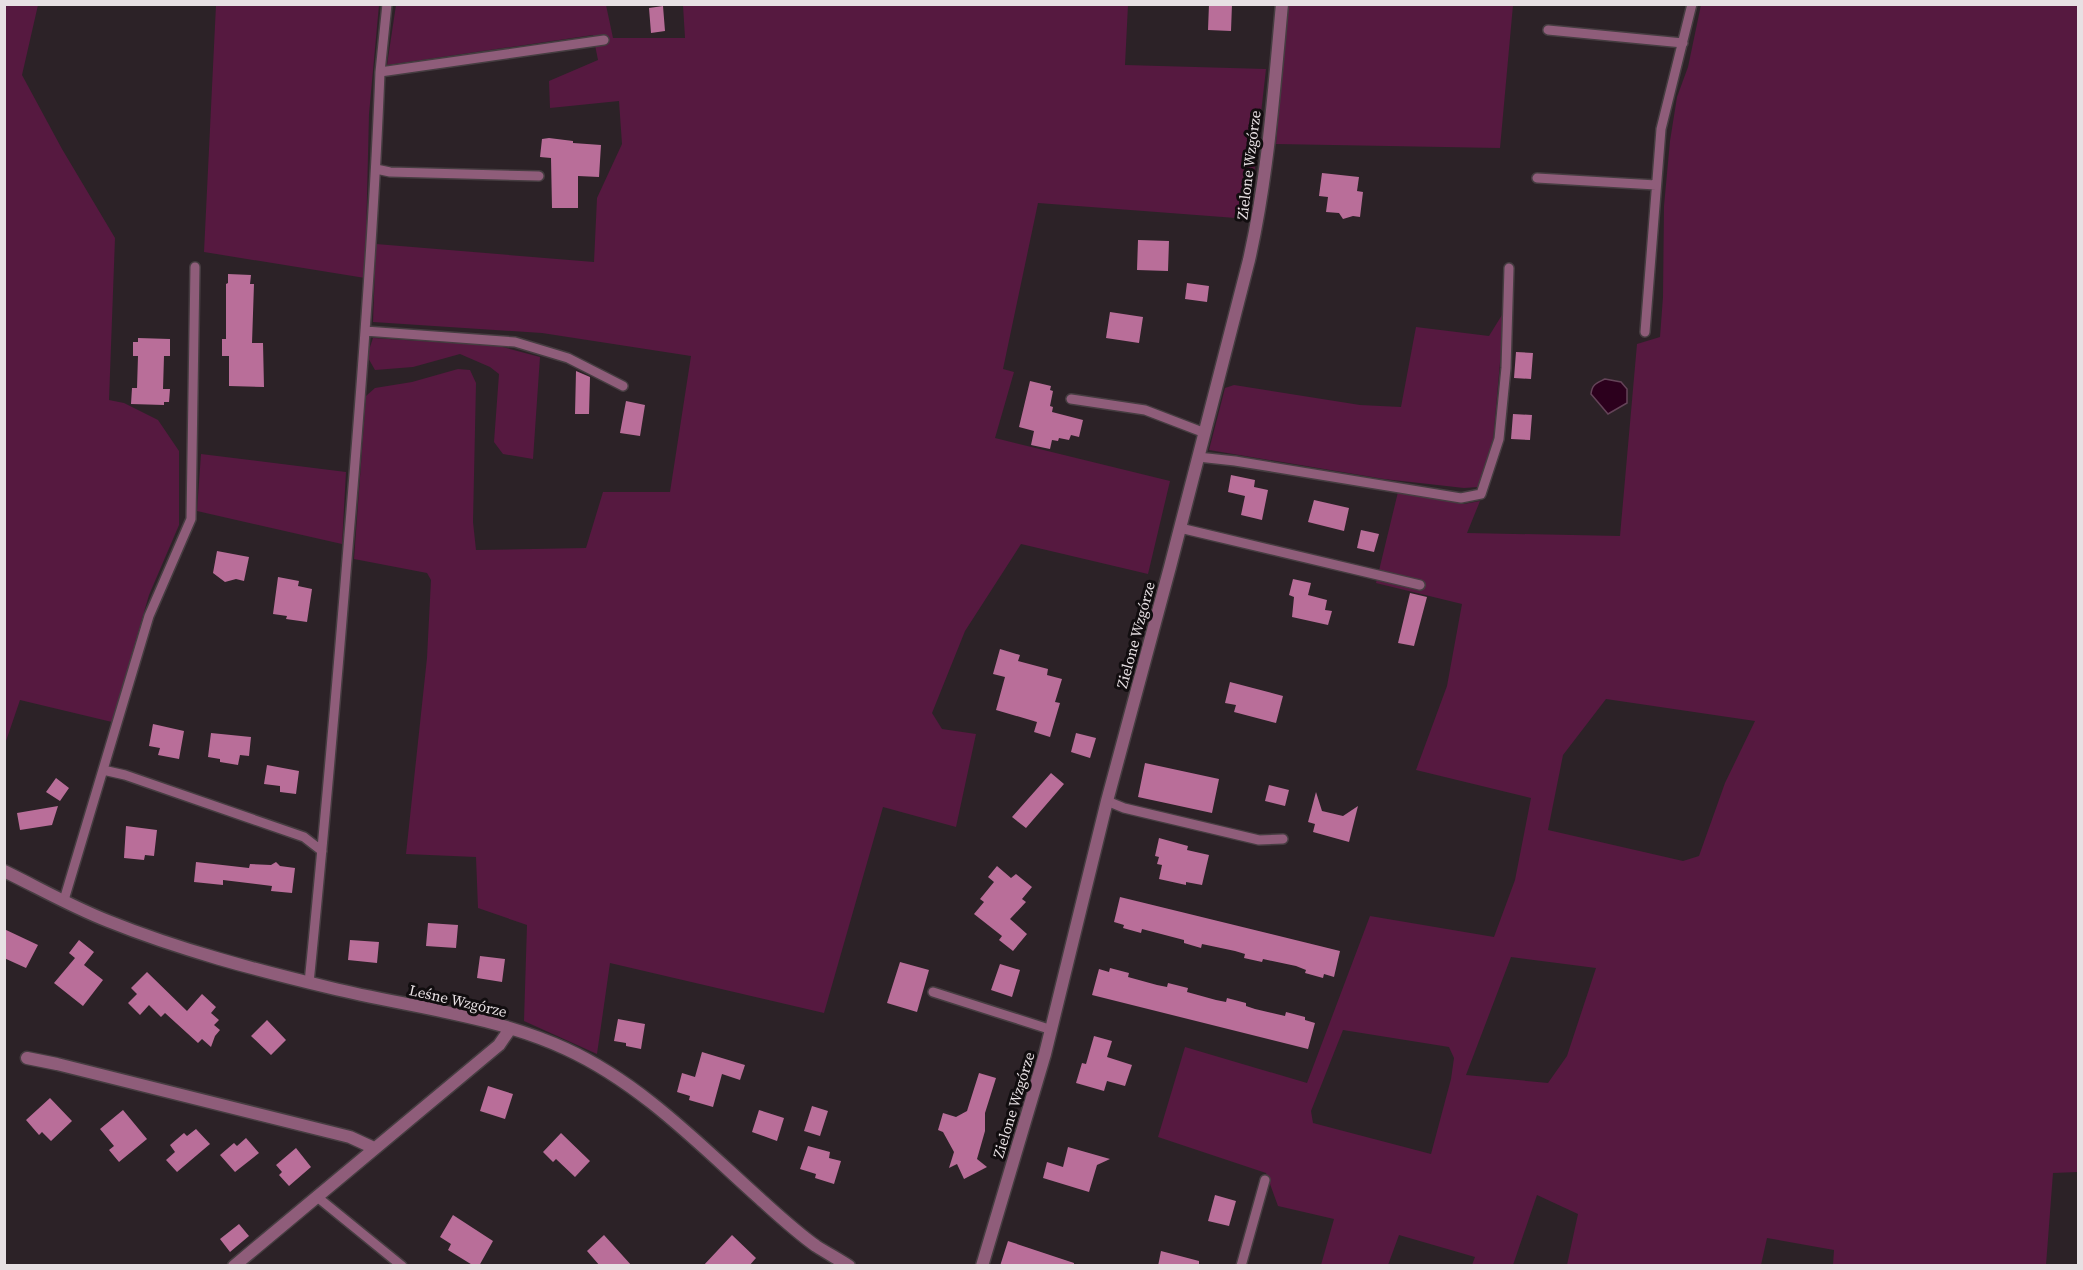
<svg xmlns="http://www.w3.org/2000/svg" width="2083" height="1270" font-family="'Source Serif 4',serif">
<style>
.green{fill:#561940;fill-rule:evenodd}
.water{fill:#2c001d;stroke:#644358;stroke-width:1.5}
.building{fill:#b96e99}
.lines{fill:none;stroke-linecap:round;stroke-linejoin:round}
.lane-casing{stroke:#463d41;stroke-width:12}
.street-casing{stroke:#463d41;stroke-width:15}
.lane{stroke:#8f5d7a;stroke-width:9}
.street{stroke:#8f5d7a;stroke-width:12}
.labels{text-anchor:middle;stroke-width:6;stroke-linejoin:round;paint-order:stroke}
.street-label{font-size:15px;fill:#e7e0e3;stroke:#110d0f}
</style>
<rect width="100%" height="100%" fill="#2c2227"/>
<path class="green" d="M38 5 22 75 62 149 115 238 109 400 124 403 158 420 179 451V525L149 595 112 722 20 700 5 744 4 5Z
M216 5H379L369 114 365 278 204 252Z
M396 5H606L613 38H685L683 5H1128L1125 65 1266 69 1249 219 1038 203 1003 369 1014 372 995 438 1170 481 1148 574 1021 544 965 631 932 713 942 729 976 734 956 827 883 807 824 1013 610 963 597 1054 524 1021 527 925 478 908 476 857 406 854 427 658 431 580 427 573 354 559 366 396 375 388 412 382 458 369 470 370 476 383 473 522 476 550 586 548 603 492H670L691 356 542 333 373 322 376 244 594 262 597 198 622 144 619 101 550 108 549 81 598 60 593 35 387 65Z
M1288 5H1513L1500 148 1276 144Z
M1701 5H2078V1172L2053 1173 2046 1265H1833L1834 1250 1767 1238 1761 1265H1567L1578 1214 1537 1195 1513 1265H1472L1475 1257 1399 1235 1388 1265H1321L1334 1219 1278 1206 1266 1173 1158 1137 1185 1047 1307 1083 1370 916 1494 937 1515 880 1531 798 1416 770 1447 686 1462 604 1376 583 1398 492 1464 504 1480 501 1467 533 1620 536 1637 344 1660 337 1663 297 1664 206 1670 141 1677 97 1688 67ZM1606 699 1755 721 1725 783 1699 856 1683 861 1548 830 1563 755ZM1511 957 1596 968 1567 1056 1548 1083 1466 1075ZM1343 1030 1449 1047 1454 1058 1451 1079 1431 1154 1313 1123 1311 1111Z
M1502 315 1510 335 1502 340 1493 441 1478 487 1464 488 1384 479 1209 450 1225 388 1234 385 1360 405 1401 407 1416 327 1489 336Z
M373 338 499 346 540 357 533 459 503 454 494 442 499 374 490 367 460 354 413 367 375 370 367 356Z
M201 454 346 472 342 544 197 511Z"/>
<path class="water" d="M1605 379 1621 382 1627 389V403L1608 414 1591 394C1592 384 1597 383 1605 379Z"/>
<path class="building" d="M1209 4H1232L1231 31 1208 30Z
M663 6 665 31 651 33 649 8Z
M549 138 573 141V143L601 145 599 177 578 176V208H552L551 158 540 157 542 139Z
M1322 173 1359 177 1357 191 1363 192 1360 217 1353 216 1343 219 1339 213 1326 212 1328 197 1319 196Z
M1138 240 1169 241 1168 271 1137 270Z
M228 274 251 275 250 284H254L252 343H263L264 387 229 386V356H222V339H226V284L228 283Z
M1187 283 1209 286 1207 302 1185 299Z
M1110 312 1143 317 1139 343 1106 338Z
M138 338 170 339V356H164L163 389H170L169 402H164V405L131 404 132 388H137L138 356H133V342H138Z
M1516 352 1533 353 1531 379 1514 378Z
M576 371 590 377 589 414H575Z
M1030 381 1051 386 1050 390 1053 391 1050 406 1053 407 1052 412 1083 420 1079 437 1071 435 1069 440 1059 438 1058 441 1052 440 1050 449 1031 445 1034 431 1019 427Z
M626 401 645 405 640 436 620 433Z
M1513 414 1532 415 1530 440 1511 439Z
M1231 475 1255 480 1254 487 1268 490 1262 520 1241 515 1245 496 1228 492Z
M1314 500 1349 508 1344 531 1308 522Z
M1361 530 1379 534 1374 552 1357 548Z
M217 551 249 557 244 581 236 579 225 582 213 573Z
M278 577 299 581 298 586 312 589 307 622 286 619 287 616 273 614Z
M1293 579 1311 583 1308 595 1327 600 1325 610 1332 611 1328 625 1292 617 1294 597 1289 595Z
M1410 593 1427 597 1414 646 1398 643Z
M1000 649 1020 655 1018 661 1048 669 1047 675 1062 679 1055 702 1060 703 1050 737 1034 732 1037 722 996 710 1005 677 993 674Z
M1230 682 1283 696 1276 723 1234 712 1236 705 1225 703Z
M153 724 184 731 179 759 158 755 160 748 149 746Z
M211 733 251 737 249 756 240 755 238 765 220 762V759L208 757Z
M1076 733 1096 738 1090 758 1071 752Z
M1145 763 1219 779 1212 813 1138 797Z
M267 765 299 771 296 794 280 792V786L264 784Z
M1051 773 1064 784 1026 828 1012 817Z
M56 778 69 788 60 801 46 792Z
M1269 785 1289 790 1285 806 1265 801Z
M1316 792 1322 811 1343 816 1358 806 1349 842 1313 832 1315 824 1308 822Z
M58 806 52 825 20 830 17 813Z
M126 826 157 830 154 856 145 855 144 860 124 858Z
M1159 838 1188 846 1187 850 1209 855 1202 885 1186 882V885L1159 879 1162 865 1157 864 1159 857 1155 856Z
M196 862 249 868 250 864 271 865 276 862 280 866 295 868 292 893 271 891 272 886 223 880V885L194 882Z
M997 866 1011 878 1016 874 1032 887 1022 899 1026 902 1010 919 1027 934 1013 951 999 940 1002 936 974 914 984 902 980 899 994 882 988 877Z
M1120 897 1340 951 1334 977 1324 974 1323 978 1305 973 1306 970 1296 966 1263 959 1262 962 1244 958 1245 954 1235 951 1202 944 1201 948 1184 943V940L1142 929 1141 933 1123 928 1124 925 1114 922Z
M428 923 458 925 456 948 426 946Z
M4 929 38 945 26 968 4 958Z
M79 940 94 952 84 965 103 980 83 1006 54 983 75 958 69 953Z
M350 940 379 942 377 963 348 960Z
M480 956 505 959 502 982 477 978Z
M900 962 929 970 917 1012 887 1003Z
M1000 964 1020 970 1012 997 991 990Z
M1110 968 1129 973 1128 977 1157 985 1167 987 1168 983 1188 988 1187 992 1216 1000 1226 1002 1227 998 1246 1003V1006L1255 1009 1285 1016 1286 1012 1305 1017V1020L1315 1023 1308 1049 1092 995 1099 969 1109 972Z
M147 972 187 1011 202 994 216 1007 211 1013 219 1020 214 1025 220 1030 215 1036 211 1047 202 1039 198 1043 165 1013 161 1017 149 1005 140 1015 128 1003 137 994 131 988Z
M618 1019 645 1024 641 1049 626 1046V1043L614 1041Z
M267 1020 286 1040 271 1055 251 1036Z
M1094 1036 1112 1041 1107 1057 1132 1065 1125 1086 1107 1081 1104 1091 1076 1083 1082 1063 1086 1064Z
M702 1052 745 1065 740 1080 722 1074 713 1107 689 1100 690 1096 677 1092 682 1073 695 1077Z
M979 1073 996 1078 985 1113V1131L977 1159 987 1167 964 1179 957 1164 949 1168 954 1152 943 1132 938 1130 943 1113 956 1117 967 1111Z
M488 1086 513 1094 505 1119 480 1111Z
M50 1098 72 1121 51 1141 42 1132 39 1135 26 1120Z
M812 1106 828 1111 820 1136 804 1131Z
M123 1110 147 1139 119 1162 109 1150 114 1146 100 1129Z
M759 1110 784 1118 777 1141 752 1132Z
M196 1129 210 1144 177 1172 166 1160 175 1152 170 1145 184 1133 187 1136Z
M561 1133 590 1161 575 1177 556 1159 553 1162 543 1152Z
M246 1138 259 1153 235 1172 220 1155 234 1143 237 1146Z
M808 1146 830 1152 829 1158 841 1161 834 1184 815 1178 816 1174 800 1169Z
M1068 1147 1110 1159 1097 1165 1089 1192 1043 1178 1047 1162 1063 1167Z
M296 1148 311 1167 289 1186 279 1175 282 1172 276 1165Z
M1215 1195 1236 1201 1229 1226 1208 1221Z
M453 1215 493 1241 479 1266H474L448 1250 451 1244 440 1237Z
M239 1224 249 1236 230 1252 220 1239Z
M604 1235 632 1266H600L587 1251Z
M732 1235 756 1258 749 1266H703Z
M1008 1241 1074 1263V1266H1000Z
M1161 1251 1199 1261V1266H1158Z"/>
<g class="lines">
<g class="lane-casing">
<path id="lane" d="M1548 30 1683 43
M380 72 387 4
M376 169 390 172 539 176
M1537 178 1656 185
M365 331 515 342 568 358 623 386
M1645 332 1661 129 1692 4
M1071 399 1145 410 1205 433
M1198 457 1235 461 1461 498 1481 494 1499 439 1506 368 1509 268
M1180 528 1420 585
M103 770 125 775 304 837 322 851
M1107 801 1124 808 1259 840 1283 839
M64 900 149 616 191 519 195 267
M309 983C324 834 337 684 349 535 362 381 374 227 380 72L604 40
M933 992 1052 1030
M316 1196 402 1266
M1241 1266 1265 1180"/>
</g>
<g class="street-casing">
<path id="street" d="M4 871C39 888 72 907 108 921 180 950 256 970 331 988 409 1007 492 1015 566 1049 640 1083 698 1143 758 1197 777 1214 795 1231 816 1246 827 1253 838 1259 849 1266
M27 1058 57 1064 350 1137 374 1148
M234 1266 499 1045 510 1029
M982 1266 1045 1054 1107 801 1170 567 1249 260C1268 176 1274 90 1282 4"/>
</g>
<use href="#lane" class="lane"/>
<use href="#street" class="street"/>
</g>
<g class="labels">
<g class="street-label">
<text transform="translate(1249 165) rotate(-83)" y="5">Zielone Wzgórze</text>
<text transform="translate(1136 635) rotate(-75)" y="5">Zielone Wzgórze</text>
<text transform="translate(458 1001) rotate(13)" y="5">Leśne Wzgórze</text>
<text transform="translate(1014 1105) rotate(-73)" y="5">Zielone Wzgórze</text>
</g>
</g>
<rect width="2083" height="1270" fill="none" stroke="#e7e0e3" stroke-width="12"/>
</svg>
